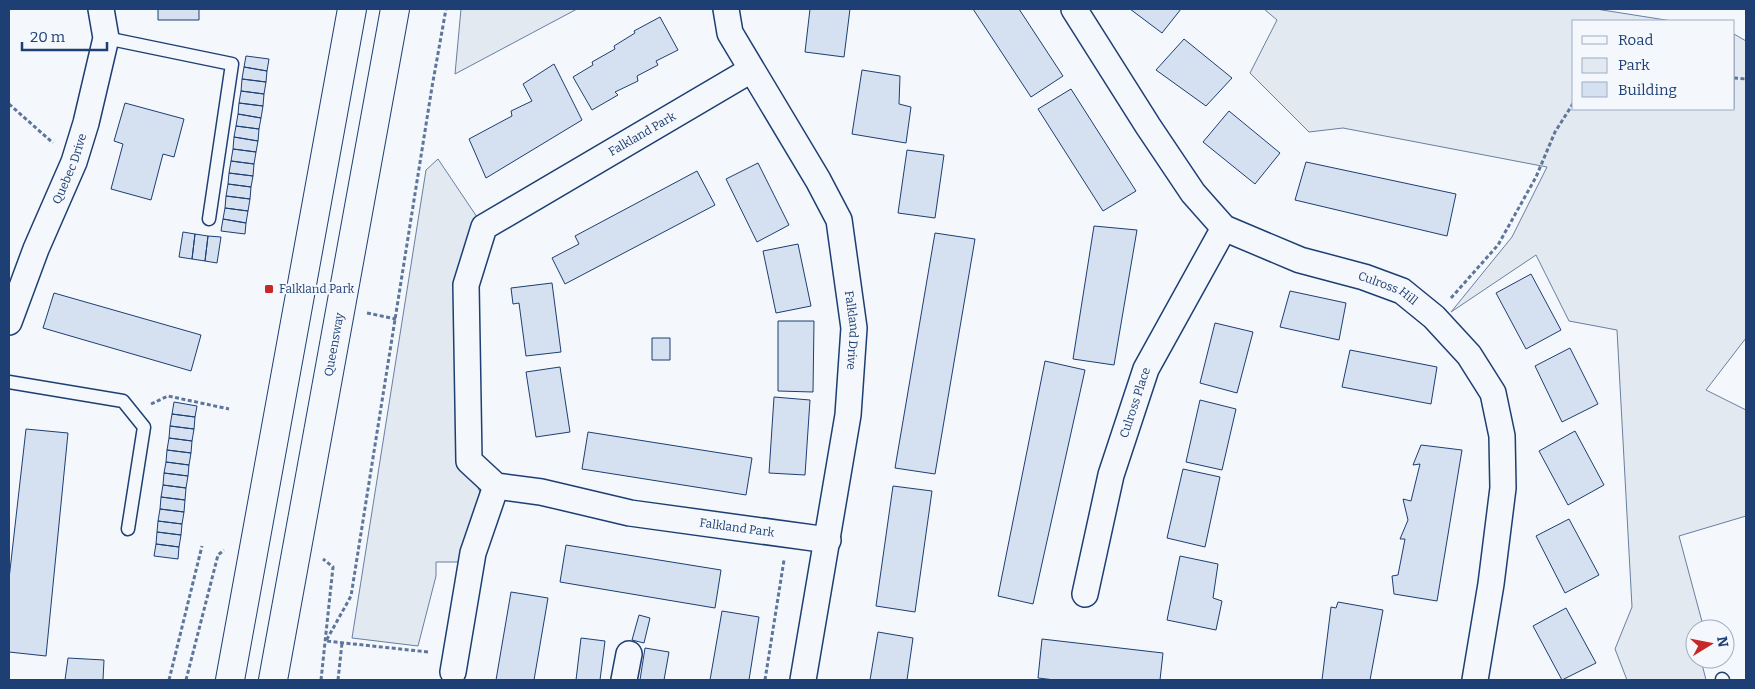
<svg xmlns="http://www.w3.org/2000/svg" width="1755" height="689" font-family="Bitter,serif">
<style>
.green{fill:#e3e9f0;stroke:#687fa3}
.building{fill:#d5e0f0;stroke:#1d3f73}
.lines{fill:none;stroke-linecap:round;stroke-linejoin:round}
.lane-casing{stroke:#1d3f73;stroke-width:15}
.street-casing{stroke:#1d3f73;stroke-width:28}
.highway-casing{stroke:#1d3f73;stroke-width:30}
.path{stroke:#5e769c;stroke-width:3;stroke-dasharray:4 2.5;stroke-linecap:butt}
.lane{stroke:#f4f7fb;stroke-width:12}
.street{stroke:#f4f7fb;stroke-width:25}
.highway{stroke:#f4f7fb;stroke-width:28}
.poi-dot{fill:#c62828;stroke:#f4f7fb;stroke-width:2}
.labels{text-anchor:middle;stroke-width:4;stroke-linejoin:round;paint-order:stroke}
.street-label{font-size:12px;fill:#1d3f73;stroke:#f4f7fb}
.poi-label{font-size:12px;fill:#1d3f73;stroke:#f4f7fb;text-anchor:start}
</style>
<rect width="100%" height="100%" fill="#f4f7fb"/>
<path class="green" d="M461 9H577L455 74Z
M1264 9H1596L1672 21H1574V109H1734V34L1746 41V338L1706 390 1746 410V516L1679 536 1704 629H1695V659H1712L1713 662 1702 664 1706 680H1627L1615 649 1632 607 1617 330 1569 321 1536 255 1451 312 1512 237 1547 167 1343 128 1309 132 1250 73 1277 20Z
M438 159 477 217 459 438 482 498 462 562H436V576L418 646 352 638 426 170Z"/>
<path class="building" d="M158 9H199V20H158Z
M810 9H850L844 57 805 52Z
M973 9H1019L1063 76 1031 97Z
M1130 9H1181L1162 33Z
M660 17 678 50 656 61 658 65 637 76 638 81 615 92 618 95 592 110 573 77 593 65 592 62 615 49 614 46 635 33 634 31Z
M1184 39 1232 78 1206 106 1156 70Z
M246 56 269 59 267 71 244 67Z
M554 64 582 120 486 178 469 139 512 116 511 111 532 101 523 84Z
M244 67 267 71 266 82 242 79Z
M862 70 900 76 899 104 911 107 906 143 852 134Z
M242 79 266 82 264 94 241 91Z
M1071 89 1136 191 1103 211 1038 109Z
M241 91 264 94 263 106 239 103Z
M125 103 184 119 174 157 163 154 151 200 111 189 123 144 114 141Z
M239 103 263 106 261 118 238 114Z
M1229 111 1280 153 1255 184 1203 142Z
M238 114 261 118 259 129 236 126Z
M236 126 259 129 258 141 234 137Z
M234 137 258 141 256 152 233 149Z
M233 149 256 152 254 164 231 161Z
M907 150 944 155 935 218 898 213Z
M231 161 254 164 253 176 229 173Z
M1306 162 1456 194 1447 236 1295 200Z
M758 163 789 225 757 242 726 179Z
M697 171 715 205 565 284 552 258 579 244 575 236Z
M229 173 253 176 251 187 228 184Z
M228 184 251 187 250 199 226 196Z
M226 196 250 199 248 211 225 208Z
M225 208 248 211 246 223 223 219Z
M223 219 246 223 245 234 221 231Z
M1094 226 1137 230 1114 365 1073 359Z
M183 232 195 234 192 259 179 257Z
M935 233 975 239 935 474 895 468Z
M195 234 208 236 205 261 192 259Z
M208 236 221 237 217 263 205 261Z
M798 244 811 306 776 313 763 251Z
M1531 274 1561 330 1526 349 1496 293Z
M552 283 561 352 526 356 519 303 513 304 511 288Z
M1290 291 1346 303 1339 340 1280 327Z
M54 293 201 335 191 371 43 328Z
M778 321H814L813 392 778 391Z
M1215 323 1253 332 1237 393 1200 383Z
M652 338H670V360H652Z
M1570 348 1598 404 1562 422 1535 366Z
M1350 350 1437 367 1431 404 1342 387Z
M1045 361 1085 370 1033 604 998 596Z
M560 367 570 432 536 437 526 372Z
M774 397 810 400 805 475 769 473Z
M1200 400 1236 409 1222 470 1186 462Z
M174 402 197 406 195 417 172 414Z
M172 414 195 417 194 429 170 426Z
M170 426 194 429 192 441 169 438Z
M26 429 68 433 46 656 9 652V579Z
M1575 431 1604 485 1568 505 1539 451Z
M588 432 752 458 746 495 582 469Z
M169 438 192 441 191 453 167 450Z
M1421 445 1462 450 1437 601 1394 594 1392 576 1398 575 1405 539H1400L1408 520 1403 499 1411 501 1420 464 1413 465Z
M167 450 191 453 189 465 166 462Z
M166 462 189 465 188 476 164 473Z
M1183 469 1220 477 1205 547 1167 538Z
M164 473 188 476 186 488 163 485Z
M163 485 186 488 185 500 161 497Z
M893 486 932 491 915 612 876 606Z
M161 497 185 500 184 512 160 509Z
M160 509 184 512 182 524 158 521Z
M1569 519 1599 575 1565 593 1536 536Z
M158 521 182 524 181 535 157 532Z
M157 532 181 535 179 547 156 544Z
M156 544 179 547 178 559 154 556Z
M566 545 721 570 715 608 560 582Z
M1180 556 1218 564 1213 598 1222 601 1216 630 1167 620Z
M511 592 548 598 534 680H496Z
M1338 602 1383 610 1370 680H1322L1331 607 1336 608Z
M1566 608 1596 663 1562 680 1533 626Z
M722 611 759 617 749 680H710Z
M639 615 650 618 644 643 632 640Z
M878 632 913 638 907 680H870Z
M581 638 605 641 600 680H576Z
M1042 639 1163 653 1160 680H1055L1038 678Z
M645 648 669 652 664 680H640Z
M68 658 104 660 103 680H65Z"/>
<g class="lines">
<g class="lane-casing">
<path id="lane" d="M106 38 232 64 209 219
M9 382 123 401 144 427 128 529
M1722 679 1723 680"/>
</g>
<g class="street-casing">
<g id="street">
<path id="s1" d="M726 9 730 33 818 180 839 220 854 328 848 415 803 680"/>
<path id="s2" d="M1074 9 1148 126 1193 193 1224 228 1300 260 1364 277 1402 291 1434 317 1469 355 1493 393 1502 436 1503 488 1491 584 1475 680"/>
<path id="s3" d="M751 70 484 227 466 285 469 461 496 486 541 492 630 513 828 540"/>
<path id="s4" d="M9 322 36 249 74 162 86 123 106 38 101 9"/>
<path id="s5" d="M1085 594 1111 475 1146 369 1224 228"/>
<path d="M453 672 473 553 496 486"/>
<path d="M624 680 629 654"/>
</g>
</g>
<g class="highway-casing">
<g id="highway">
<path d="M230 680 352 9"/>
<path id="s6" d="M273 680 395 9"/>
</g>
</g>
<path class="path" d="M1734 78 1746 79
M9 104 53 143
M1451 298 1498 245 1536 177 1555 132 1574 102
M367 313 396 319
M151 404 168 396 229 409
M428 652 326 641 351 596 432 87 446 9
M169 680 202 546
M186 680 218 555 224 550
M321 680 333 567 323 559
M338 680 342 643
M765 680 784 560"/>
<use href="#lane" class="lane"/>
<use href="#street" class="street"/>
<use href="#highway" class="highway"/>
</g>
<rect class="poi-dot" x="264" y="284" width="10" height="10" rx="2.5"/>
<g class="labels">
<g class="street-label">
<text transform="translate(642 134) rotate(-30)" y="4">Falkland Park</text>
<text dy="4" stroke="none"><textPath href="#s4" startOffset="165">Quebec Drive</textPath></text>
<text dy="4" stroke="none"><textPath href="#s2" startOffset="441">Culross Hill</textPath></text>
<text dy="4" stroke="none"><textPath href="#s1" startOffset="352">Falkland Drive</textPath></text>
<text dy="4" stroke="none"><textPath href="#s6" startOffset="341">Queensway</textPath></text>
<text dy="4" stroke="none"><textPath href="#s5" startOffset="198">Culross Place</textPath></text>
<text dy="4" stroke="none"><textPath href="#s3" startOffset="828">Falkland Park</textPath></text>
</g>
<g class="poi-label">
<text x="279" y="293">Falkland Park</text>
</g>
</g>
<rect width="1755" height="689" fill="none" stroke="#1d3f73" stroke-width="20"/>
<rect x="1572" y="20" width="162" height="90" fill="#f4f7fb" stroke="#9eadc5"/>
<rect x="1582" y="36" width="25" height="8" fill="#f4f7fb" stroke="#9eadc5"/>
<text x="1618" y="45" font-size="15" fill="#1d3f73">Road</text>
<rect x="1582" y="58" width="25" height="15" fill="#e3e9f0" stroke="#9eadc5"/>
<text x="1618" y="70" font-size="15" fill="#1d3f73">Park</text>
<rect x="1582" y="82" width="25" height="15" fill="#d5e0f0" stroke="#9eadc5"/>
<text x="1618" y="95" font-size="15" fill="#1d3f73">Building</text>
<g transform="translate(1710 644) rotate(80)"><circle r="24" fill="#f4f7fb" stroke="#9eadc5"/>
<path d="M0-4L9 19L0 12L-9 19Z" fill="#c62828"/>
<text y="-8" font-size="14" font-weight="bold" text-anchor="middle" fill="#1d3f73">N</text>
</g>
<path d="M22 42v8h85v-8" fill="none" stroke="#1d3f73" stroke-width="2.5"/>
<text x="30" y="42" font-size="15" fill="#1d3f73" stroke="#f4f7fb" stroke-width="4" paint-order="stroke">20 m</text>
</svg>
